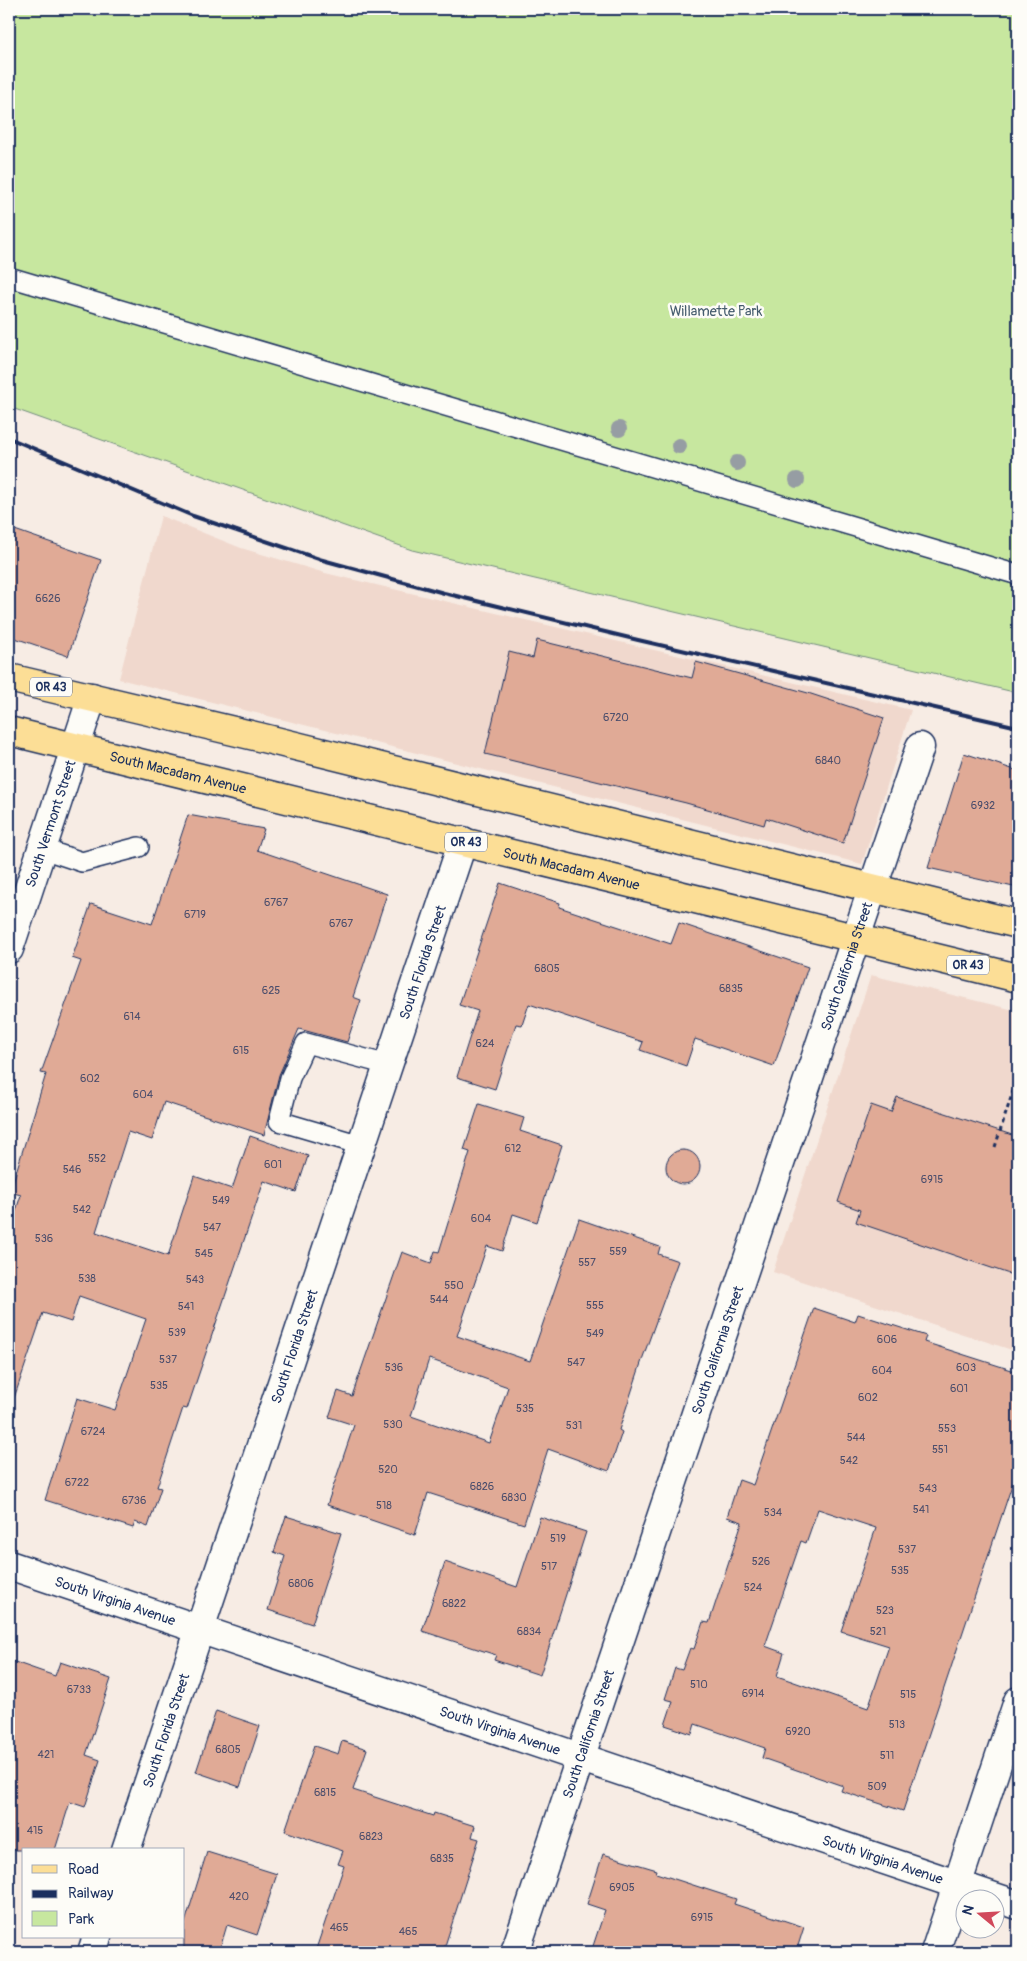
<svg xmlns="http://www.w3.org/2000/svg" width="1027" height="1961" font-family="Pangolin,sans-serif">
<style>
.built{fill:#f0d8cd}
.green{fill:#c7e79f;stroke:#718b7e}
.building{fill:#e0aa96;stroke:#1b2f5e;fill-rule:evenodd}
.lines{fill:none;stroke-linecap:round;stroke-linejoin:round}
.service-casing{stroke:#1b2f5e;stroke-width:22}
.minor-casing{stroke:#1b2f5e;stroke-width:31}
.primary-casing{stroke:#1b2f5e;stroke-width:31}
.path{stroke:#1b2f5e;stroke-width:3;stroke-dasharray:4 4;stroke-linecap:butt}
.service{stroke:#fdfcf7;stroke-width:19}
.minor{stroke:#fdfcf7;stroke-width:28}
.primary{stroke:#fcde96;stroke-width:28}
.rail{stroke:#1b2f5e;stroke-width:4}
.tree{fill:#969da3}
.labels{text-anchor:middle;stroke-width:5;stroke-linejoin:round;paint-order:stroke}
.number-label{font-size:11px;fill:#4c4e6c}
.shield{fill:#fdfcf7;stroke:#5f6c8c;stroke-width:1}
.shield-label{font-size:12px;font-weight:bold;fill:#1b2f5e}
.park-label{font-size:14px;fill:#465d6e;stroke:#fdfcf7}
.street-label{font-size:14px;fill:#1b2f5e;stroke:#fdfcf7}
</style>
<rect width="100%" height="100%" fill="#f7ece4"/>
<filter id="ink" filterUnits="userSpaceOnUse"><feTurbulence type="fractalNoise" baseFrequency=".02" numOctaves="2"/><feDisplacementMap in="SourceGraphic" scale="10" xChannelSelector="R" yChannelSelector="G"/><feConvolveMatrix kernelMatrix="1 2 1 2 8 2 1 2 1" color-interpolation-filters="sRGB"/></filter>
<g filter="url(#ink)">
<path class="built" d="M161 516 241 548 325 573 911 710 862 864 119 679Z
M871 975 1018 1011V1352L773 1272Z"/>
<path class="green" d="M9 9H1018V693L412 550 9 407Z"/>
<path class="building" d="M9 528 101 560 68 656 9 636Z
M537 640 692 678 696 662 808 693 884 718 843 843 766 818 764 825 686 803 485 754 509 652 533 658Z
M964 753 1018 771V888L928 868Z
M188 815 264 829 257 850 387 894 353 997 361 1000 347 1042 299 1029 279 1075 264 1135 164 1102 152 1140 128 1132 96 1232 168 1256 194 1176 232 1189 250 1136 308 1156 296 1192 264 1181 187 1409 183 1408 157 1487 161 1488 148 1527 135 1522 133 1528 45 1500 77 1398 115 1410 146 1319 79 1296 71 1322 43 1313 14 1398H9V1232L21 1195 10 1192 46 1074 41 1073 81 961 72 958 91 904 152 924Z
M500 883 560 903 559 907 671 944 679 923 808 967 774 1066 695 1039 686 1066 640 1050 643 1042 529 1004 522 1025 516 1024 495 1089 457 1077 478 1011 459 1005Z
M897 1097 1018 1137V1277L856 1222 860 1210 838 1202 871 1105 891 1112Z
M479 1104 524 1118 520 1131 562 1145 537 1222 513 1214 502 1251 487 1246 457 1336 530 1361 579 1219 660 1247 658 1254 678 1261 643 1357 619 1430 622 1432 609 1471 548 1449 524 1524 428 1493 415 1535 327 1505 354 1425 329 1417 338 1391 352 1396 402 1252 431 1263 435 1251 439 1252 470 1152 464 1150ZM429 1359 508 1387 489 1443 411 1416Z
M666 1167a17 17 0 1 1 34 0a17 17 0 1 1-34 0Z
M814 1308 855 1322 858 1314 926 1336 924 1342 1018 1372V1483L1013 1482 903 1811 841 1791 843 1786 762 1758 765 1748 695 1724 692 1734 665 1725 673 1701 665 1699 675 1668 682 1670 690 1648 694 1649 703 1622 709 1623 742 1522 727 1517 739 1480 753 1485ZM818 1509 876 1528 841 1631 889 1646 868 1708 777 1676 784 1653 765 1646 801 1541 806 1543Z
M286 1516 341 1533 312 1624 268 1610 285 1556 274 1552Z
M540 1517 586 1532 540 1675 494 1660 496 1655 422 1631 445 1562 517 1587Z
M9 1660 55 1676 60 1662 111 1679 86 1755 100 1760 85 1807 70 1802 55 1850H9Z
M216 1711 260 1726 240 1787 196 1772Z
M342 1741 367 1749 353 1790 433 1816 434 1813 475 1826 472 1837 479 1839 443 1952H315L344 1866 338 1864 343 1851 285 1831 314 1746 338 1754Z
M207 1852 277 1874 257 1935 227 1925 219 1952H184V1926Z
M603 1854 657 1870 656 1873 736 1899 734 1904 804 1927 796 1952H591L605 1910 587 1904Z"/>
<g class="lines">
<g class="service-casing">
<path id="service" d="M9 277 1018 575
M43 849 82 862 139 847
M361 1145 279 1121 290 1078 306 1043 388 1065"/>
</g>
<g class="minor-casing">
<g id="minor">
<path id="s1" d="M9 949 92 697"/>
<path id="s2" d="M9 1565 1018 1905"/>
<path id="s3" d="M126 1850 463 841"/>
<path d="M92 1952 97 1937"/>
<path id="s4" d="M515 1952 920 747"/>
<path d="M935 1952 1018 1701"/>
</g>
</g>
<g class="primary-casing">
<g id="primary">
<path d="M9 678 259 737 1018 924"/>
<path id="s5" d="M9 731 1018 978"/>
</g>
</g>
<path class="path" d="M995 1147 1018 1076"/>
<use href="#service" class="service"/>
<use href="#minor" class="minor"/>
<use href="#primary" class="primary"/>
<path class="rail" d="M9 438 193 516 319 559 444 593 638 640 1018 727"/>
</g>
<g class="tree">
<circle cx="619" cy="429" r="8"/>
<circle cx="679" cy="446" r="8"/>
<circle cx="737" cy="463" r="8"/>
<circle cx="797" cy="480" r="8"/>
</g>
</g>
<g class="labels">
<g class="number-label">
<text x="48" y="602">6626</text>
<text x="616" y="721">6720</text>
<text x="828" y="764">6840</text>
<text x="983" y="809">6932</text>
<text x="276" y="906">6767</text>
<text x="195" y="918">6719</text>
<text x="341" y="927">6767</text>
<text x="547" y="972">6805</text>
<text x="731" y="992">6835</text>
<text x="271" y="994">625</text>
<text x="132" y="1020">614</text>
<text x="485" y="1047">624</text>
<text x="241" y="1054">615</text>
<text x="90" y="1082">602</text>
<text x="143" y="1098">604</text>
<text x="513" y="1152">612</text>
<text x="97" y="1162">552</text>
<text x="273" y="1168">601</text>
<text x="72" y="1173">546</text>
<text x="932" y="1183">6915</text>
<text x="221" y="1204">549</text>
<text x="82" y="1213">542</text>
<text x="481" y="1222">604</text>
<text x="212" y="1231">547</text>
<text x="44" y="1242">536</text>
<text x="618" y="1255">559</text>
<text x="204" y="1257">545</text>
<text x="587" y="1266">557</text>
<text x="87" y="1282">538</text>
<text x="195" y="1283">543</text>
<text x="454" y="1289">550</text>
<text x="439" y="1303">544</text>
<text x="595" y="1309">555</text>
<text x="186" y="1310">541</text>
<text x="177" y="1336">539</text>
<text x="595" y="1337">549</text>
<text x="887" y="1343">606</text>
<text x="168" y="1363">537</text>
<text x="576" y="1366">547</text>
<text x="394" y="1371">536</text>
<text x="966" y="1371">603</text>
<text x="882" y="1374">604</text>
<text x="159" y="1389">535</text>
<text x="959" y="1392">601</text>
<text x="868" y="1401">602</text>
<text x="525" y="1412">535</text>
<text x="393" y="1428">530</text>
<text x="574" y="1429">531</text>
<text x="947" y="1432">553</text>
<text x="93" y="1435">6724</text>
<text x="856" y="1441">544</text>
<text x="940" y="1453">551</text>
<text x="849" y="1464">542</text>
<text x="388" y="1473">520</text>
<text x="77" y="1486">6722</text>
<text x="482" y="1490">6826</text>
<text x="928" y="1492">543</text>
<text x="514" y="1501">6830</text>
<text x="134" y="1504">6736</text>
<text x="384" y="1509">518</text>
<text x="921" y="1513">541</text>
<text x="773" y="1516">534</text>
<text x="558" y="1542">519</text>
<text x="907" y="1553">537</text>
<text x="761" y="1565">526</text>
<text x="549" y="1570">517</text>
<text x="900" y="1574">535</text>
<text x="301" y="1587">6806</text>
<text x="753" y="1591">524</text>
<text x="454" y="1607">6822</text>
<text x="885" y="1614">523</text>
<text x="529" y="1635">6834</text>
<text x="878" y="1635">521</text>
<text x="699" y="1688">510</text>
<text x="79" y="1693">6733</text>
<text x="753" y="1697">6914</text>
<text x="908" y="1698">515</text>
<text x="897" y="1728">513</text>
<text x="798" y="1735">6920</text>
<text x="228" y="1753">6805</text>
<text x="46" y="1758">421</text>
<text x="887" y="1759">511</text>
<text x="877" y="1790">509</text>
<text x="325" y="1796">6815</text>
<text x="35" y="1834">415</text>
<text x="371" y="1840">6823</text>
<text x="442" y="1862">6835</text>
<text x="622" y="1891">6905</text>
<text x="239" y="1900">420</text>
<text x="702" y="1921">6915</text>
<text x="339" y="1931">465</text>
<text x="408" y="1935">465</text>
</g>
<g class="shield">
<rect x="30" y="677.5" width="42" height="19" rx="4"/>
<rect x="445" y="832.5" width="42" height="19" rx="4"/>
<rect x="947" y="955.5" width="42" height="19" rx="4"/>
</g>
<g class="shield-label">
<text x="51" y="691">OR 43</text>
<text x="466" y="846">OR 43</text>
<text x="968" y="969">OR 43</text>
</g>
<g class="park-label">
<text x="716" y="316">Willamette Park</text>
</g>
<g class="street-label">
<text dy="5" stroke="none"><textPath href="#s5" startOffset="174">South Macadam Avenue</textPath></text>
<text dy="5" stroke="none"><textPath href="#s1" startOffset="132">South Vermont Street</textPath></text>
<text dy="5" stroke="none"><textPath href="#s5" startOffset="579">South Macadam Avenue</textPath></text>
<text dy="5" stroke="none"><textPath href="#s3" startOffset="936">South Florida Street</textPath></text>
<text dy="5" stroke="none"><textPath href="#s4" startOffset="1040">South California Street</textPath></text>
<text dy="5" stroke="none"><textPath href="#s3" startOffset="531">South Florida Street</textPath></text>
<text dy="5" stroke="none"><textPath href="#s4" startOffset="635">South California Street</textPath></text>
<text dy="5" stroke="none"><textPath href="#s2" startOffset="112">South Virginia Avenue</textPath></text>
<text dy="5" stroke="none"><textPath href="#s3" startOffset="126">South Florida Street</textPath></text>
<text dy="5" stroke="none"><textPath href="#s2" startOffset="518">South Virginia Avenue</textPath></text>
<text dy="5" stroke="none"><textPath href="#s4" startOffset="230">South California Street</textPath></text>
<text dy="5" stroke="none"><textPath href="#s2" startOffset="922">South Virginia Avenue</textPath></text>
</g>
</g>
<rect width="1027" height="1961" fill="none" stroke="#fdfcf7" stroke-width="30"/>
<rect x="15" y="15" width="997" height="1931" fill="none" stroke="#1b2f5e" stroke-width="2" filter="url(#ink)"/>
<rect x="22" y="1848" width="162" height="90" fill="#fdfcf7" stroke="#a3aaba"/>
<rect x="32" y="1865" width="25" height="8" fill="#fcde96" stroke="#a3aaba"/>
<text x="68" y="1874" font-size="15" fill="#1b2f5e">Road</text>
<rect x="32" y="1890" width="25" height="8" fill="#1b2f5e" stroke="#a3aaba"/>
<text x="68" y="1898" font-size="15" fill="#1b2f5e">Railway</text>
<rect x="32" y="1911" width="25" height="15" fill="#c7e79f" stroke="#a3aaba"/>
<text x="68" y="1924" font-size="15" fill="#1b2f5e">Park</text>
<g transform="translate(980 1914) rotate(288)"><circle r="24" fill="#fdfcf7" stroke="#a3aaba"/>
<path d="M0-4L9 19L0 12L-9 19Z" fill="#d1495b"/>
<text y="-8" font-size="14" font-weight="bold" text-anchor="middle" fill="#1b2f5e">N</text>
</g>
</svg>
